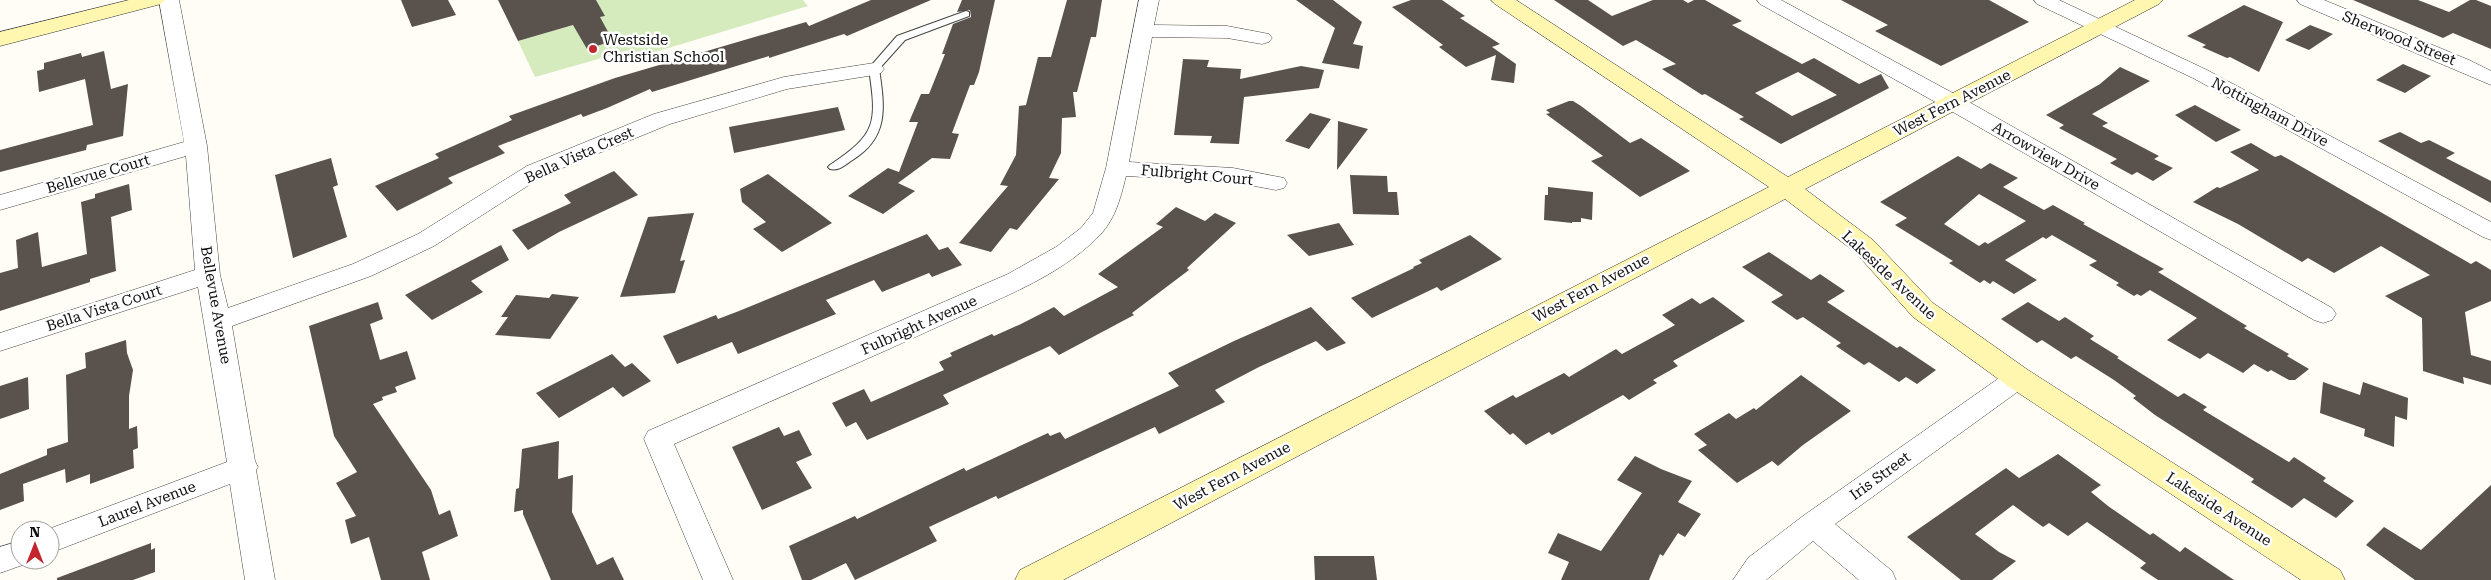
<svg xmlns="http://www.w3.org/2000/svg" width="2491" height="580" font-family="'Roboto Serif',serif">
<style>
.green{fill:#d5ebbd}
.building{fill:#5a524d;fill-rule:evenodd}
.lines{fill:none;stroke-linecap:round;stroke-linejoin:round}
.lane-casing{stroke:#444;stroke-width:2}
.street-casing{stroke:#444;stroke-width:1}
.secondary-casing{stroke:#333;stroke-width:1}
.lane{fill:#fff;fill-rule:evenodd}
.street{fill:#fff;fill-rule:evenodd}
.secondary{fill:#fff6b0;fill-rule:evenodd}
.poi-dot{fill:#c4262e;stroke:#fff;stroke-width:2}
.labels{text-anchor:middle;stroke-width:5;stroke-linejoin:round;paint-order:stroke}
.street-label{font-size:15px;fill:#111;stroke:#fff}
.poi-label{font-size:15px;fill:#111;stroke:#fff;text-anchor:start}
</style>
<rect width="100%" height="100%" fill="#fffdf5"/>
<path class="green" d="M596 0H803L808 6 635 58 630 50 535 77 518 41 605 16Z"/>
<path class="building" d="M401 0H448L456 15 412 27Z
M498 0H596L605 16 600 17 613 41 587 49 573 25 518 41Z
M871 0H931L847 36 844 34 769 58V56L652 92 650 89 607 108 583 117 581 114 498 146 505 153 448 178 453 183 397 211 375 186 439 158 435 154 512 120 509 116 615 78 806 22 809 26Z
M962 0H995L979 72 974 85H970L952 133 959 134 950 159 932 158 898 183 915 191 883 214 848 196 888 168 899 172 918 122H909L921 94H929L945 54H942L953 24 971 17 970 10 957 12Z
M1067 0H1102L1096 37H1091L1077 92H1073L1076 117 1062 118 1061 153 1049 178 1059 179 1017 230 1010 228 991 252 959 243 1008 186 1000 185 1016 155 1019 106 1026 105 1038 57H1051Z
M1296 0H1333L1362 22 1353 44 1363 46 1359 69 1322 63 1335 28Z
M1411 0H1442L1465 16 1460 18 1500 44 1492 47 1516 64 1514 83 1491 80 1496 55 1466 67 1439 47 1443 45 1392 7Z
M1554 0H1588L1612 16 1653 0H1683L1688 3 1694 0H1705L1742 21 1732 25 1802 64 1814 58 1859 84 1881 74 1889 88 1781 144 1739 119 1744 117 1705 94 1702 95 1662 69 1676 64 1636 40 1623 46ZM1798 72 1837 95 1792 116 1755 93Z
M1841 0H1989L2029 22 1941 66 1875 31 1888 25Z
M2353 0H2418L2449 12 2470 0H2476L2491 6V49L2453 33 2443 38Z
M2244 5 2283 22 2259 72 2230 57 2227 58 2202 47 2206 45 2187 36Z
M2310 25 2333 34 2309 50 2285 40Z
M104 51 111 89 128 84 123 136 87 145 86 150 0 172V150L93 125 85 79 39 92 37 71 44 69V63L81 53 82 57Z
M1183 59 1209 60 1207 67 1241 69 1240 79 1301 66 1324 70 1319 88 1244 97 1239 144 1210 143 1212 136 1174 135Z
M2403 64 2431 76 2405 93 2376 80Z
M2120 67 2150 81 2092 114 2108 123 2102 126 2159 156 2154 159 2173 168 2153 181 2137 172 2132 175 2110 163 2117 159 2059 128 2064 125 2046 115 2100 84Z
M1569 101H1573L1581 106 1630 143 1641 138 1690 171 1640 197 1591 161 1603 156 1546 114 1550 113 1546 110Z
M2195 105 2241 130 2216 142 2175 115Z
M838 107 845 130 734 153 729 127Z
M1310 113 1331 119 1309 149 1285 141Z
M1338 121 1368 129 1337 170Z
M2400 132 2421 143 2429 140 2455 153 2446 158 2491 181V203L2378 141Z
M2251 143 2275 157 2281 155 2471 264 2476 261 2491 270V301L2465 312 2471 355 2491 361V385L2463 377 2464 384 2423 371 2422 318 2385 296 2430 275 2381 246 2334 273 2308 258 2302 262 2238 224 2193 202 2217 187 2220 188 2259 170 2230 152Z
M1958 156 1981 169 1990 163 2018 178 2003 187 2044 210 2053 205 2085 223 2083 224 2164 269 2158 272 2247 326 2244 328 2289 354 2287 356 2309 369 2295 380H2289L2271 370 2268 372 2254 364 2243 373 2208 353 2200 359 2167 340 2197 318 2150 290 2141 296 2137 294 2134 296 2116 285 2119 283 2089 265 2097 261 2052 235 2046 239 2043 237 2005 260 2037 280 2014 294 1993 281 1990 284 1984 280 1980 283 1949 263 1953 261 1895 225 1907 218 1880 202ZM1979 194 1986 198 2026 221 1988 244 1985 242 1979 246 1944 224Z
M331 158 338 185 333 187 347 237 293 258 275 175Z
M614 171 638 195 559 232 528 250 512 230 571 203 564 195Z
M768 174 832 223 782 252 753 229 766 222 742 202 740 189Z
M1350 175 1387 176 1388 192H1397L1399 215 1353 214Z
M129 184 132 210 111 217 116 271 90 279V282L0 311V273L18 268 16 240 38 232 42 267 87 254 81 202 95 198V194Z
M1548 187 1593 192 1592 220 1581 218V222H1572V223L1544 220 1545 195H1548Z
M1176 207 1205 221 1215 213 1236 223 1187 268 1189 270 1132 313 1134 315 1059 355 1050 346 943 395 949 404 867 440 856 422 846 427 832 403 864 389 871 402 944 370 939 362 952 356 950 353 992 334 994 336 1021 324 1054 307 1064 316 1118 287 1098 274 1163 227 1156 224Z
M694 213 680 261 685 260 675 293 620 297 648 217Z
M1339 223 1354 245 1309 256 1287 235Z
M927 234 939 250 948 247 962 265 932 277 929 273 882 292 874 280 826 300 836 314 738 354 732 342 677 364 663 336 716 315 718 319 739 311Z
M1470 235 1502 259 1441 291 1437 287 1372 318 1351 298 1414 268 1413 267 1422 263 1419 260Z
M501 245 509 260 471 281 483 292 432 320 405 295Z
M1769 252 1811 280 1820 274 1845 291 1827 302 1897 348 1900 346 1936 370 1917 384 1906 377 1899 382 1869 362 1864 365 1836 346 1841 343 1803 317 1797 320 1771 302 1783 295 1742 267Z
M552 294 579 297 550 339 495 335 508 317H501L516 295 549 298Z
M1713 297 1745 321 1673 361 1678 366 1653 380 1657 383 1629 400 1623 395 1552 435 1549 432 1526 445 1513 433 1510 435 1484 411 1513 395 1516 398 1564 373 1569 377 1616 349 1622 354 1675 325 1662 315 1692 298 1700 304Z
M378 302 383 319 370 324 380 360 407 351 416 379 395 387 397 392 382 397 383 400 373 404 431 490 439 515 450 510 458 536 422 552 430 580H381L369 537 351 544 345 520 356 516 336 483 357 472 334 436 309 326Z
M2028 302 2059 321 2065 317 2094 336 2090 339 2119 357 2117 358 2178 397 2184 393 2207 407 2203 410 2289 462 2294 457 2326 478 2323 481 2354 501 2336 518 2304 498 2292 508 2251 482 2254 479 2155 415 2133 398 2136 396 2114 380 2076 356 2071 359 2042 340 2037 343 2001 319Z
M1311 307 1346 343 1327 351 1316 341 1259 367 1215 390 1225 402 1159 434 1155 427 998 499 996 496 929 527 937 541 855 580 846 563 811 580H802L789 546 855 516 857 519 964 468 966 471 1048 433 1050 436 1060 432 1065 439 1179 386 1168 373 1234 341Z
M126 340 127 353 133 370 129 396V429L137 426 138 448 133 450 134 468 90 484V474L66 483 65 469 23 484 24 501 0 510V474L47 455V449L68 442 66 375 86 368 85 353Z
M612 354 625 367 632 363 651 381 623 397 613 387 559 418 536 393Z
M1801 375 1851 411 1803 445 1778 466 1772 461 1737 483 1698 450 1707 445 1694 434 1729 413 1736 419 1754 408 1756 410Z
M28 377 29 409 0 419V386Z
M2323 382 2360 395 2363 382 2408 398 2407 420 2395 416 2394 447 2364 436 2365 429 2320 413Z
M779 427 784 436 799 430 812 455 796 462 812 488 762 510 732 447Z
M559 441 558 479 573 475 572 512 597 565 613 557 624 580H551L523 514V510L514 512 516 489 519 488 522 449Z
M2058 454 2101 485 2091 492 2108 506 2150 535 2153 533 2180 552 2185 547 2234 580H2158L2140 568 2146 563 2087 522 2068 536 2049 523 2043 527 2013 505 1975 534 1999 552 2016 561 1992 580H1961L1907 537 2006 468 2019 478Z
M1635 456 1661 469 1692 481 1678 502 1701 514 1685 537 1678 533 1663 556 1660 554 1649 580H1561L1569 562 1548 553 1558 533 1601 551 1642 493 1617 480Z
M2491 485V580H2415L2366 545 2384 527 2421 550Z
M151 543V550L155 548V572L133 580H57V578Z
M1314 556H1374L1377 580H1315Z"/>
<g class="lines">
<g class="lane-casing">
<path id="lane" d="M966 11 969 12V16L905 40 879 69C885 109 889 138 851 161 844 166 838 171 830 169L828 167 830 165C877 134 877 123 869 69L870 67 897 36Z"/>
</g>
<g class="street-casing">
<path id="street" d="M159 0H179L207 146 220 275 228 308 353 264 418 234 527 166 654 114 784 77 874 63 881 65 884 69 881 73 874 75 787 89 670 124 543 176 434 246 371 276 232 326 255 461 258 467 256 470 275 580H245L230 484 50 553V530H46L227 462 198 287 0 351V333L195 270 186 156 0 210V195L184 142Z
M1139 0H1159L1154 25 1227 26 1269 34 1272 38 1269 42 1262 44 1227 38 1152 37 1129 162 1233 168 1284 178 1287 183 1284 188 1276 190 1233 182 1126 176C1120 200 1115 221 1096 239 1057 277 1003 297 955 319 862 362 768 402 674 444L733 580H703L644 439 648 431 1008 274 1056 247 1081 228 1093 213 1106 168Z
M1757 0H1781L1962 98 2332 308 2336 314 2332 320 2323 323 2314 320 1946 108 1760 4Z
M2034 0H2059L2207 70 2491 222V240L2483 237 2193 78 2037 4Z
M2297 0H2324L2469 60 2491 71V85L2300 4Z
M2018 368 2027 371 2031 378 2027 385 1835 524 1892 571 1896 580H1859L1813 541 1766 580H1733L1748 558 1803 516 2009 371Z
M20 541V560H32L31 562 0 573V547Z"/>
</g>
<g class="secondary-casing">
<path id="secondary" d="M129 0H165L161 4 0 46V32Z
M1491 0H1516L1788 177 2135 0H2163L2159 4 1805 189 1873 240 1933 303 2028 370 2340 570 2345 580H2301L2008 386 1913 317 1855 252 1785 199 1063 580H1015L1020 570 1769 187 1495 4Z"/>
</g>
<use href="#lane" class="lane"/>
<use href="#street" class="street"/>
<use href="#secondary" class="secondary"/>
</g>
<circle class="poi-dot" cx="593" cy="49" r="5"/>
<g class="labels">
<g class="street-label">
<text transform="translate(2399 38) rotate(22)" y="5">Sherwood Street</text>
<text transform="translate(1952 103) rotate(-27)" y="5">West Fern Avenue</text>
<text transform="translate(2270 112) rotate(28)" y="5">Nottingham Drive</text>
<text transform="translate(579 155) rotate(-24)" y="5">Bella Vista Crest</text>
<text transform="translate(2046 156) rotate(30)" y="5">Arrowview Drive</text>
<text transform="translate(98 174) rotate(-16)" y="5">Bellevue Court</text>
<text transform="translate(1197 175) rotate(5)" y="5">Fulbright Court</text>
<text transform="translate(1889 275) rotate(43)" y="5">Lakeside Avenue</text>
<text transform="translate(1591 288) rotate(-28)" y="5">West Fern Avenue</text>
<text transform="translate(216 305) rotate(80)" y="5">Bellevue Avenue</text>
<text transform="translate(104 308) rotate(-18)" y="5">Bella Vista Court</text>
<text transform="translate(919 325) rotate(-24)" y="5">Fulbright Avenue</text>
<text transform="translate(1232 476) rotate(-28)" y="5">West Fern Avenue</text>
<text transform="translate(1880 476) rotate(-36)" y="5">Iris Street</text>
<text transform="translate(147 504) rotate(-21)" y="5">Laurel Avenue</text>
<text transform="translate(2219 509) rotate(33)" y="5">Lakeside Avenue</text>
</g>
<g class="poi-label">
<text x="603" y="45">Westside<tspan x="603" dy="17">Christian School</tspan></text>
</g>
</g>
<g transform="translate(35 545)"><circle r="24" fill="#ffffff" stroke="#a0a0a0"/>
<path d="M0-4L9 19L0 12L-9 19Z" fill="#c4262e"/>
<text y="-8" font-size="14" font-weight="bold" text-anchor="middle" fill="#111111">N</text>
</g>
</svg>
